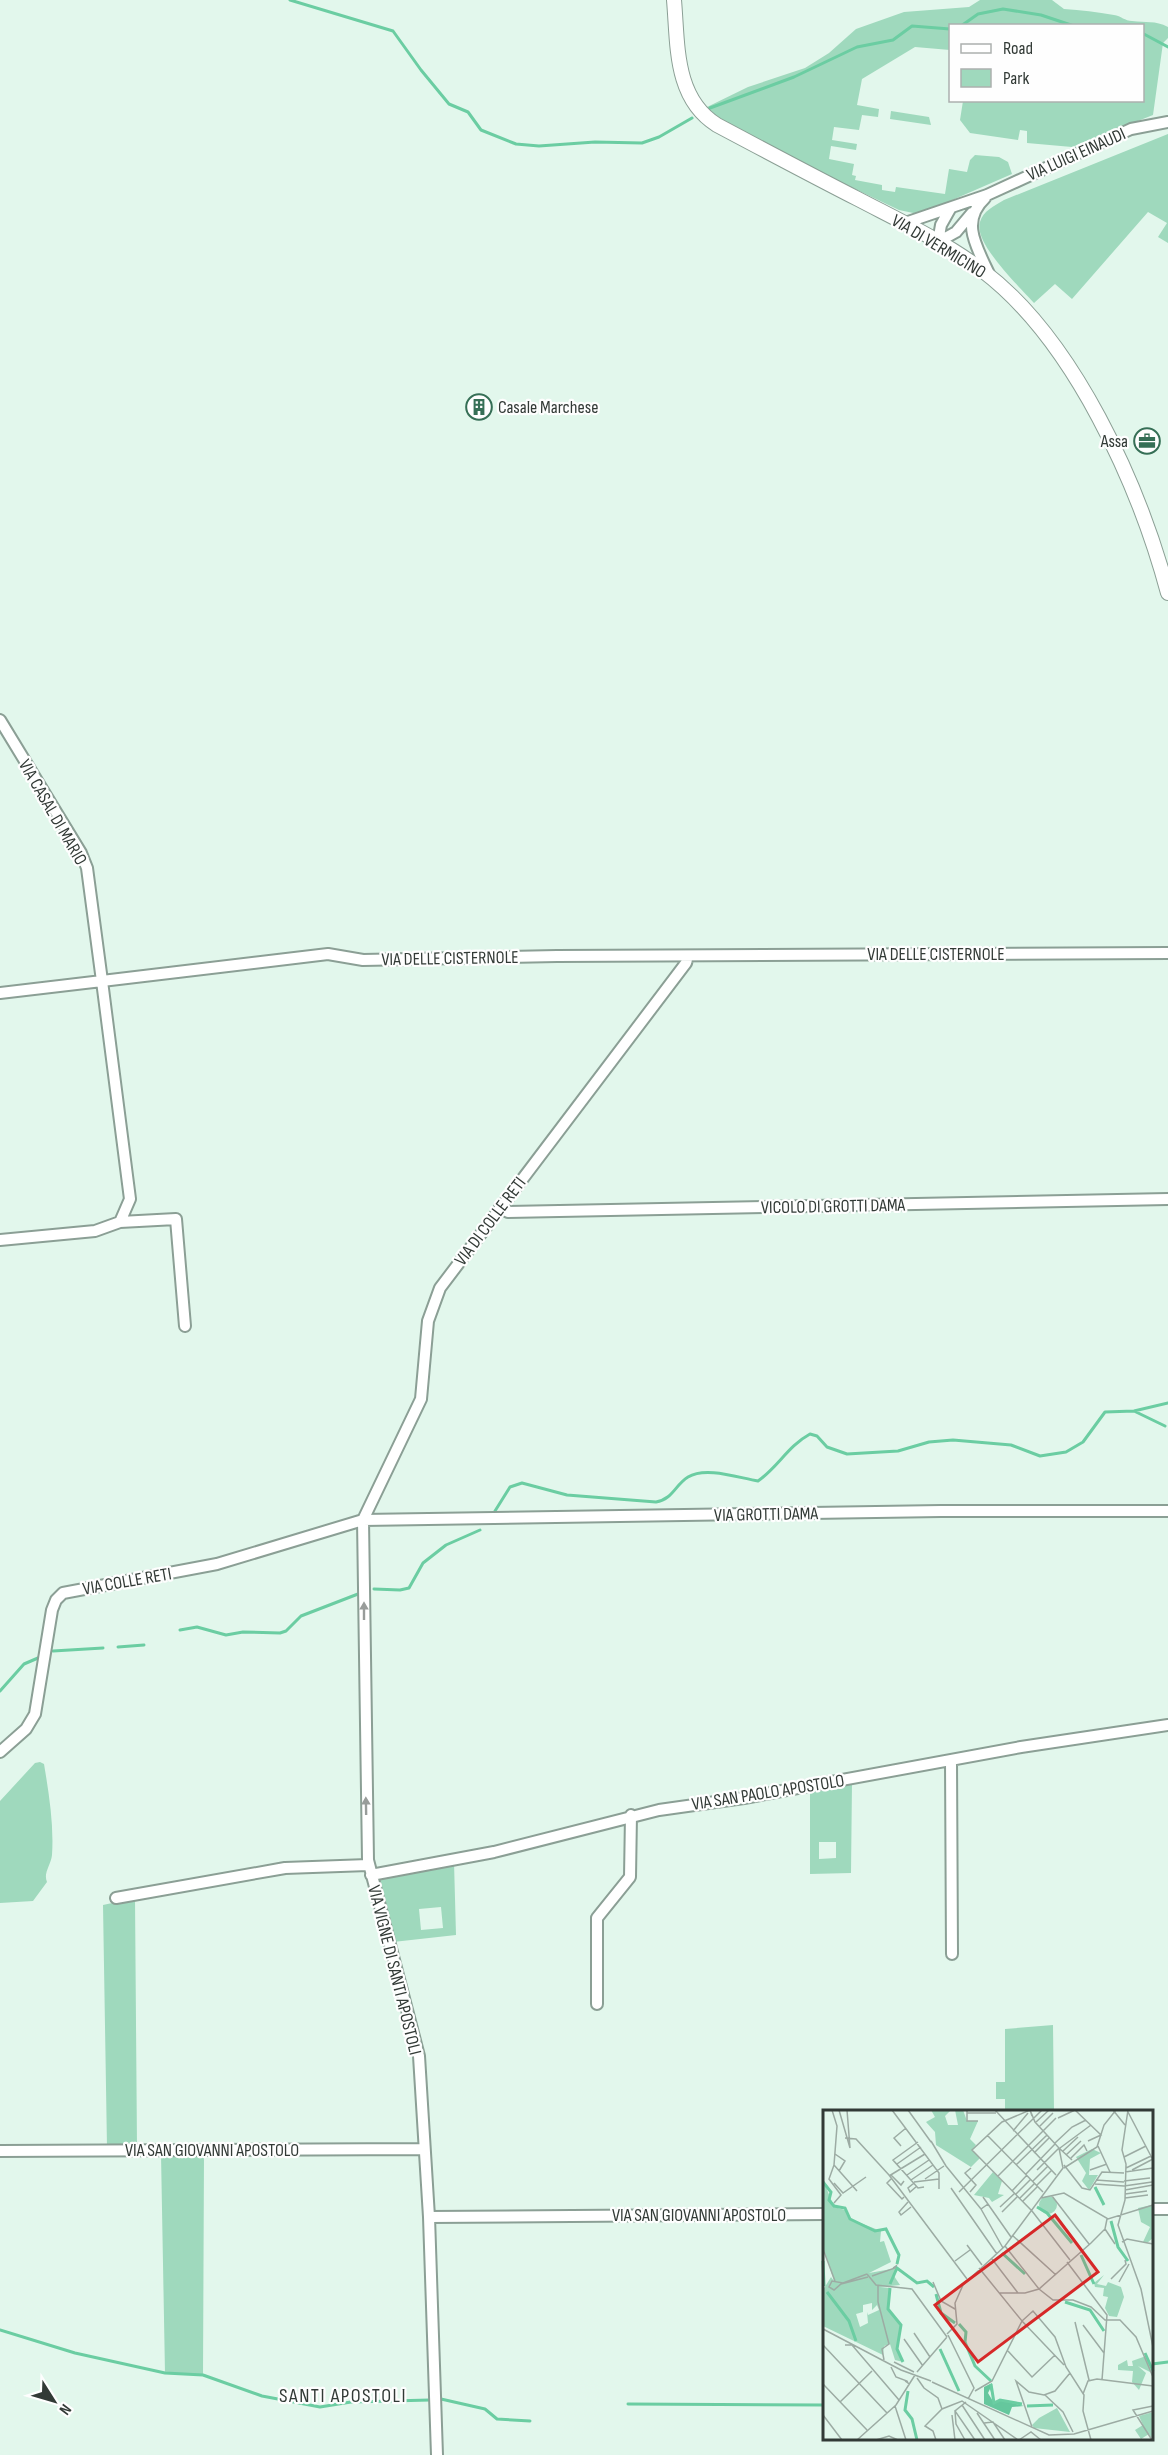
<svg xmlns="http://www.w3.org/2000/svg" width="1168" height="2455" font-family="'Sofia Sans Condensed',sans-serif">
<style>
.green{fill:#9fd9bd;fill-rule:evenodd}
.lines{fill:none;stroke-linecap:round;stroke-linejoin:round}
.stream{stroke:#6bcda2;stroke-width:3}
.minor-casing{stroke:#8b9f95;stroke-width:14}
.major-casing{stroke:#8b9f95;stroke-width:16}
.minor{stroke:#fff;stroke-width:10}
.major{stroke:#fff;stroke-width:14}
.oneway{fill:#989c9a}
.labels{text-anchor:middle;stroke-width:4.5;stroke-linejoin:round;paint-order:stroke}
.street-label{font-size:18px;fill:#323a36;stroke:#fefefe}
.poi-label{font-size:18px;fill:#323a36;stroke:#fefefe;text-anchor:start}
.neighbourhood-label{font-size:20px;letter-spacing:1.5px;fill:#323a36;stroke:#fefefe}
.inset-river{fill:none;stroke:#6bcda2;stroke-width:3}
.inset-road{fill:none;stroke:#9caba3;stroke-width:1.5}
.view{fill:#d62828;fill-opacity:0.15;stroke:#d62828;stroke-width:3}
.inset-edge{fill:none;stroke:#323a36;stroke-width:3}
</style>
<rect width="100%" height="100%" fill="#e2f7ec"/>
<path class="green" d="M980 0H1052L1064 9C1081 10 1097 12 1114 15 1121 16 1125 21 1132 21 1146 23 1155 20 1168 27V38L1163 43 1153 115 1072 147 1027 143V131L1020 130 1018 140 970 133 960 120 963 101 1142 100V26H950V50L915 47 862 79 857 105 879 109 878 117 862 115 859 130 834 127 832 140 857 144 856 150 831 146 829 159 854 164 852 175 856 176 855 180 882 185V190L895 192 896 187 945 194 949 169 967 172 970 160 975 155 999 157 1008 162 1012 174 927 211 918 214 899 210 738 133 705 108 748 87 805 68 829 53 856 29 904 12 969 7Z
M891 111 929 117 931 125 890 119Z
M1168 134V243L1158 237 1167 223 1148 212 1072 299 1055 284 1034 303C1020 287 973 243 980 222 983 211 994 206 1004 200Z
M40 1762 44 1764C49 1794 54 1825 52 1855 51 1865 43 1873 47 1882L33 1901 0 1903V1801L35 1763Z
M852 1782 851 1873 810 1874V1789ZM819 1842H836V1858L819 1859Z
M454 1862 456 1935 393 1942 376 1882 384 1875ZM441 1907 443 1928 421 1930 419 1909Z
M135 1898 137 2147H107L103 1905Z
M1053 2025 1054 2111H1005V2099H996V2082H1005V2029Z
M161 2154H204L203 2375 165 2373Z"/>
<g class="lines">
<path class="stream" d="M290 0 393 31 421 70 449 104 468 112 481 130 516 144 539 146 595 142 642 143 659 137 692 118
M961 26 978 14 1003 9 1041 15 1074 26
M1142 33 1168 47
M710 108 794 77 857 47 893 40 912 26 950 29
M1134 1411 1165 1426
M495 1511 510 1487 522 1483 567 1495 656 1502C673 1499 675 1485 688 1477 706 1466 739 1478 758 1481 778 1467 788 1446 810 1434L817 1436 827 1447 847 1454 898 1451 929 1442 953 1440 1011 1445 1040 1456 1066 1452 1083 1442 1105 1412 1134 1411 1168 1403
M374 1589 400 1590 409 1588 423 1563 446 1545 480 1530
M180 1630 197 1627 226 1635 243 1632 280 1633 286 1631 301 1616 358 1594
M118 1647 144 1645
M53 1651 103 1648
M0 1691 24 1664 38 1658
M0 2330 75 2353 165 2373 203 2375 262 2396 320 2407 351 2402 430 2400
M1152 2364 1168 2362
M441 2399 485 2409 497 2419 530 2421
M628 2404 824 2405"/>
<g class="minor-casing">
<path id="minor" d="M985 198C959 222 978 249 990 276
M905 223 987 195 1131 129 1168 122
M938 242 956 232 972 213
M938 242 941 225 950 209
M0 720 81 853 87 868 102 981 0 993
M500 1207 508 1212 1168 1199
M120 1222 176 1219 185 1326
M0 1240 95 1231 120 1222 130 1199 102 981 328 954 363 960 557 956 1168 953
M0 1752 26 1729 35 1714 52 1610 56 1600 63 1593 217 1564 363 1520 941 1511H1168
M951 1760 952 1954
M371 1875 494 1852 659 1810 744 1798 1021 1747 1168 1725
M116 1898 285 1868 368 1865
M597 2004V1918L630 1877 631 1815
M0 2151 424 2149
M1152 2209H1168
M429 2217 824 2214
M437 2455 429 2217 419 2056 368 1860 363 1520 421 1399 428 1321 440 1288 686 963 688 956"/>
</g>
<g class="major-casing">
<path id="major" d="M674 0C678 45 674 98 717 125 764 150 811 175 858 199 900 221 945 242 983 271 1074 340 1139 485 1168 593"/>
</g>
<use href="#minor" class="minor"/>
<use href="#major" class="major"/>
</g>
<defs><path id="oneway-solid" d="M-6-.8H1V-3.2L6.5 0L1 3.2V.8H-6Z" transform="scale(1.5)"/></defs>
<g class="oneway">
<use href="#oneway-solid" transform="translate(364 1611) rotate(-90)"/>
<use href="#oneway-solid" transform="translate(366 1806) rotate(-91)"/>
</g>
<defs>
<g id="building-ring" transform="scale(1.35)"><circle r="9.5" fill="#fefefe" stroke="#366f56" stroke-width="1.5"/><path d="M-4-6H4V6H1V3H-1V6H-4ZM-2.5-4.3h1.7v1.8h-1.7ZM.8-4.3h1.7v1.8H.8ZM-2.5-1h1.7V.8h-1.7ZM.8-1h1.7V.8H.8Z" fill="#366f56"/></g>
<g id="office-ring" transform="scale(1.35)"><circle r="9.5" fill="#fefefe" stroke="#366f56" stroke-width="1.5"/><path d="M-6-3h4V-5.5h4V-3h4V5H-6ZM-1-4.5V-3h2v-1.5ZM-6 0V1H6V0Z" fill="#366f56"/></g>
</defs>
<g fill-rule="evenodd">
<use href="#building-ring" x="479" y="407"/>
<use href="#office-ring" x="1147" y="441"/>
</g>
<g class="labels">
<g class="street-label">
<text transform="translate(1076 154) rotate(-24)" y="6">VIA LUIGI EINAUDI</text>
<text transform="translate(939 246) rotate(31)" y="6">VIA DI VERMICINO</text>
<text transform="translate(53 812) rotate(60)" y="6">VIA CASAL DI MARIO</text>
<text x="936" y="960">VIA DELLE CISTERNOLE</text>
<text transform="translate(450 958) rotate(-1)" y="6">VIA DELLE CISTERNOLE</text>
<text transform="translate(833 1206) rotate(-1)" y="6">VICOLO DI GROTTI DAMA</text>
<text transform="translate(490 1221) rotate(-53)" y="6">VIA DI COLLE RETI</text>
<text transform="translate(766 1514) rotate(-1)" y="6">VIA GROTTI DAMA</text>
<text transform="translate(127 1581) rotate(-10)" y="6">VIA COLLE RETI</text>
<text transform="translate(768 1792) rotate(-9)" y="6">VIA SAN PAOLO APOSTOLO</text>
<text transform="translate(395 1970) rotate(76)" y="6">VIA VIGNE DI SANTI APOSTOLI</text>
<text x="212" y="2156">VIA SAN GIOVANNI APOSTOLO</text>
<text x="699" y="2221">VIA SAN GIOVANNI APOSTOLO</text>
</g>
<g class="poi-label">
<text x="498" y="413">Casale Marchese</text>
<text x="1128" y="447" text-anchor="end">Assa</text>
</g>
<g class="neighbourhood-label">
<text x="343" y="2402">SANTI APOSTOLI</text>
</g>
</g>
<g transform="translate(823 2110)">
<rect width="330" height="330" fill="#e2f7ec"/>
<path d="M108 0H128L122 6 125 15H135L132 0H140L144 11H155L147 29 153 35 149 40 157 48 148 57 113 35 112 22 103 12 112 7ZM269 39 278 43 267 49 266 65H275L266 80 259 71 263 63 253 47ZM170 62 179 71 175 84 181 85 169 92 166 88 151 85ZM1 72 11 97 22 100 27 109 58 121 57 132 61 131 68 152 46 163 74 158 89 168 74 160 71 166 77 175 57 177 67 178 65 199 78 215 74 239 80 252 72 250 67 234 61 236 60 245 0 216V180L8 167 11 171 0 137ZM49 193V200L54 195 56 200 45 205 44 202 45 213 37 217 33 204 40 202V195ZM216 95a9 9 0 1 1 18 0a9 9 0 1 1-18 0ZM329 95 330 128 324 133 320 132 327 117 318 112 315 98ZM281 165 274 174 283 176 285 172 298 177 301 187 294 207 286 206 282 198 285 187 280 186 281 178 272 177 271 173ZM323 246 329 263 315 256 323 263 316 280 309 272 310 261 295 260V255L304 250 305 256H310L309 251ZM234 298 247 322 211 318 209 315 216 308ZM330 302V330L326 324 318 329 312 320 320 315 316 306Z" fill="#9fd9bd" fill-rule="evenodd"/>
<path d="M169 273V285L167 279 165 283 171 293 177 290 201 296 189 297 186 305 161 294V277Z" fill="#65c79d"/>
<path class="inset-river" d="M0 72 8 82 6 90 11 96 22 98 27 109 52 121 63 119 76 145 74 154M272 77 281 95M214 97 224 103 249 133M288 111 295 137 305 151M179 143 202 164M258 145 271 174M0 151 1 176M67 174 74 158 94 173 104 171 111 177M67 178 65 199 78 215 74 239 80 252M4 182 26 211 33 231M113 184 118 203 132 213M242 192 267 200 281 221M136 214 143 222 142 232 152 256 168 271M117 239 136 281M322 243 330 261M168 274 171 293 177 290 199 294M85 281 82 300 89 309 94 330M204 296 230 295"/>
<path class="inset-road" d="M9 0 14 16 11 55 34 81M16 0 27 38M24 0 27 38M69 0 116 63V79M85 0 108 32M144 0V11H155M172 0 233 65M252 0 278 25 265 31M290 0 302 15M305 0 299 40 303 54 302 90 295 115 318 179 330 237M305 2 330 50M144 3H173M209 6 207 0 179 12 149 40 209 101 247 150M235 8 252 0M212 13 226 0M216 17 230 3M190 21 205 3M164 25 220 82M22 28 33 29 66 65M108 31 123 56M95 32 70 50 95 78 101 77M232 33 249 17 263 10M78 36 71 28 83 18M275 36 287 62M237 38 268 15M240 41 255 27M211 43 226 28M12 44 22 51 16 61M243 45 258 31M301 47 323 36M248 48 261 35 264 41M74 54 98 37M193 55 224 25M241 55 259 78 267 80 279 62 301 63M123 56 158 99 165 94M241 58 274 37 281 15 293 0M303 58 328 46M214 60 236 38 249 50M267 60 284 54M309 60 330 49M302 62 330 58M203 64 232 34M66 65 144 169M68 65 78 75 81 71M84 65 106 50M66 66 102 44M175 66 233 8M68 69 64 73 79 89 81 87M102 69 121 56M88 70 110 55M273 70 301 72M210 71 225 56M301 71 327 68M91 72 116 69M11 73 20 83 43 67M91 73 85 78 87 82 94 76M272 74 301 76M214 75 229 60M301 76 329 72M128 78 174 144M302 80 330 75M189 81 204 65M136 82 219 0M147 82 153 75 142 63 148 58M193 84 208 69M302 84 324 81M229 86 266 134M160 87 188 127M197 88 212 73M218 88 241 83 285 109 330 95M302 88 325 85M200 91 215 76M85 92 76 102 78 105 88 97M11 93 18 85 6 69 11 55M177 97 192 83M158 99 180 138M179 102 195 86M282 119 292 134M189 125 233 165M299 132 304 129 330 134M144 135 159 155M182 136 216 179 230 190H250L268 197 282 210H297L313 227 330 267M0 139 12 171M169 149 195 183M132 151 147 140M244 152 284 205 279 270M156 158 199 211 210 201 232 227 243 257 261 285 260 301 268 330M44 164 53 175 89 179 124 227M44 164 20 173 9 171 6 177 11 180 18 174 45 167M49 166 72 158 73 156 70 158M288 169 303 154 302 150M110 172 118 191 132 199M296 172 306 154M55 176V192L66 234 59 239 61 250M176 183H202L216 179 268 133 282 119 284 109M252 212 266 270M260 215 281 243M0 219 78 260 108 271M91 223 107 247M124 224 134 214 132 193 140 175 182 136 240 58 236 38 212 12 207 0M125 225 151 278 145 289M81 229 100 256M0 235 64 303M22 235H29L76 290M185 241 209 267 232 245M71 252 91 262M68 257 73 267 84 271 85 273 82 271M94 262 124 227M94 268 101 278 115 288 119 299M109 272 226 325 251 324 330 301M0 274 44 320M152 281 169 271 199 211 241 255M260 284 265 271 274 269 330 276M222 285 240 302 250 322M17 292 49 261M143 292 132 301 152 330M139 295 162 330M72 296 83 330M132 301 133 314 142 330M154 303 172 330M0 305 19 330M129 305 132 330M161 313 170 312 182 330M209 317 193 271 206 282 221 285 232 281 247 263M34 330 73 295 92 265M53 330 66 326 75 330M113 330 110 321 102 316 119 299 139 291 195 330M196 330 208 322 218 330M329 330 310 300 330 296"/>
<path class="view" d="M232 105 275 162 155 252 112 195Z"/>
<rect width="330" height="330" class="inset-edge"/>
</g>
<rect x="949" y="24" width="195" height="78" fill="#fefefe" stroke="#acb0ae" stroke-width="1.5"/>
<rect x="961" y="44" width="30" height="9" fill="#ffffff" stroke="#acb0ae" stroke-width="1.5"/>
<text x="1003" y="54" font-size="18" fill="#323a36">Road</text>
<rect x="961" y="69" width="30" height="18" fill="#9fd9bd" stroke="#acb0ae" stroke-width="1.5"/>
<text x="1003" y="84" font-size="18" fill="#323a36">Park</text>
<g transform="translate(54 2401) rotate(127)" stroke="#fefefe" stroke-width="4.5" paint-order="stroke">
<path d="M0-4.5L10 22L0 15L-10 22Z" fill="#323a36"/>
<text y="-9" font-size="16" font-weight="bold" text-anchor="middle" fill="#323a36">N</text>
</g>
</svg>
